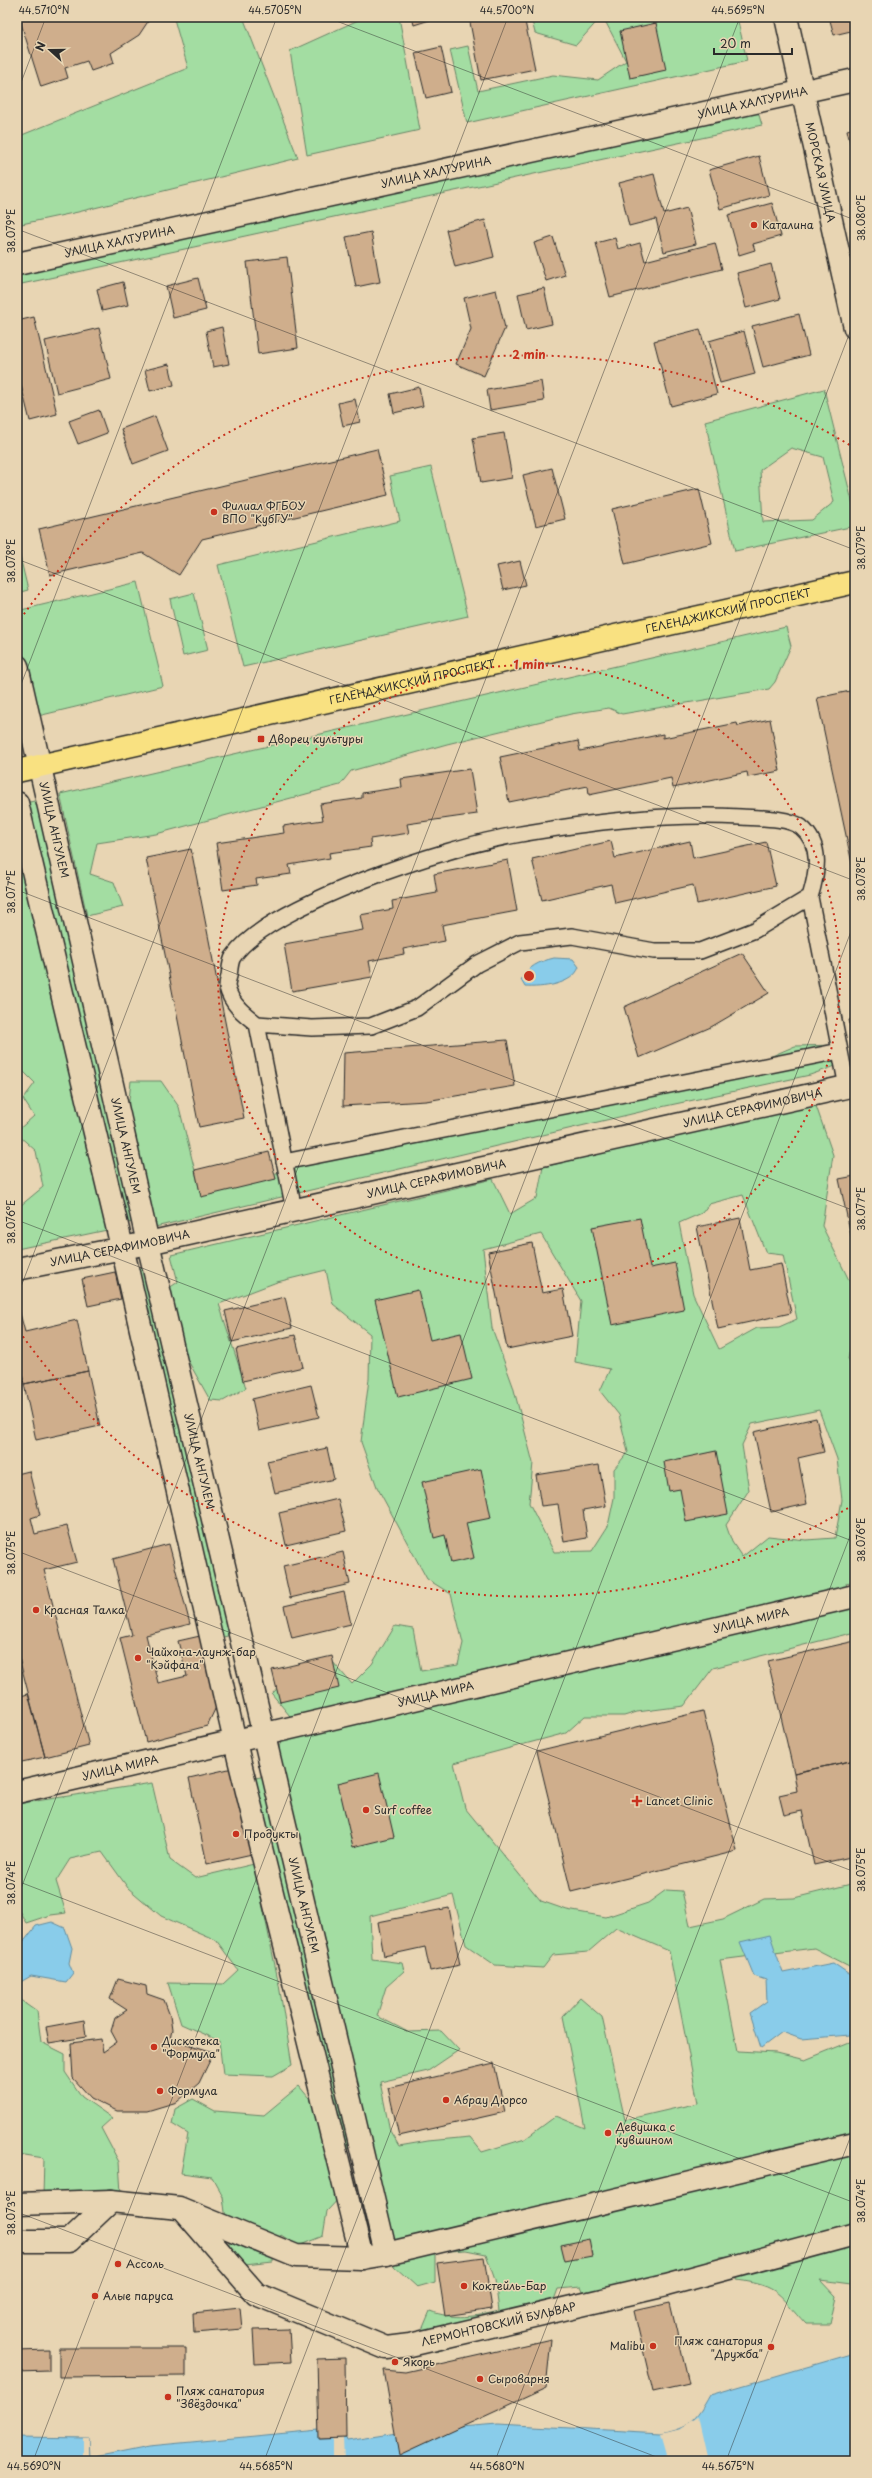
<svg xmlns="http://www.w3.org/2000/svg" width="872" height="2478" font-family="'Playpen Sans',sans-serif">
<style>
.green{fill:#a3dda2;stroke:#678466;fill-rule:evenodd}
.water{fill:#89ccea;stroke:#638c9e}
.pier{fill:#e8d5b3}
.building{fill:#cfae8c;stroke:#2b2b2b}
.lines{fill:none;stroke-linecap:round;stroke-linejoin:round}
.lane-casing{stroke:#2b2b2b;stroke-width:18}
.street-casing{stroke:#2b2b2b;stroke-width:25}
.primary-casing{stroke:#2b2b2b;stroke-width:25}
.lane{stroke:#e8d5b3;stroke-width:15}
.street{stroke:#e8d5b3;stroke-width:22}
.primary{stroke:#f9e181;stroke-width:22}
.ticks{fill:none;stroke:#2b2b2b;stroke-width:1;stroke-opacity:0.45}
.ring{fill:none;stroke:#c8321e;stroke-width:2;stroke-dasharray:2 4}
.poi-dot{fill:#c8321e;stroke:#e8d5b3;stroke-width:1.5}
.labels{text-anchor:middle;stroke-width:3;stroke-linejoin:round;paint-order:stroke}
.street-label{font-size:11px;fill:#2b2b2b;stroke:#e8d5b3}
.poi-label{font-size:11px;fill:#2b2b2b;stroke:#e8d5b3;text-anchor:start}
.centre{fill:#c8321e;stroke:#e8d5b3;stroke-width:2}
.ring-label{font-size:12px;text-anchor:middle;font-weight:bold;fill:#c8321e;stroke:#e8d5b3;stroke-width:3;stroke-linejoin:round;paint-order:stroke}
.neatline{fill:none;stroke:#2b2b2b;stroke-width:1.5}
.ticks-label{font-size:10px;text-anchor:middle;fill:#2b2b2b}
</style>
<rect width="100%" height="100%" fill="#e8d5b3"/>
<filter id="ink" filterUnits="userSpaceOnUse"><feTurbulence type="fractalNoise" baseFrequency=".025" numOctaves="2"/><feDisplacementMap in="SourceGraphic" scale="8" xChannelSelector="R" yChannelSelector="G"/><feConvolveMatrix kernelMatrix="1 2 1 2 8 2 1 2 1" color-interpolation-filters="sRGB"/></filter>
<g filter="url(#ink)">
<path class="green" d="M176 17H243L298 158 78 212 17 225V137L188 68 174 19Z
M365 17H399L420 130 307 155 290 51Z
M531 17H601L576 45 535 33Z
M603 17H737L747 61 467 123 450 50 468 46 478 91 553 75 598 80 626 61Z
M758 112 762 125 17 285V273Z
M824 389 855 513V526L735 551 705 421ZM791 448 823 457 834 502 812 520 763 522 760 470Z
M431 467 468 616 243 667 218 565 400 521 390 476Z
M17 544 28 590 17 593Z
M138 582 163 686 38 716 17 630V611Z
M194 593 208 650 183 656 170 599Z
M786 627 791 646 775 682 769 689 622 714 609 708 571 714 447 744 351 771 340 785 156 834 97 843 90 874 114 882 123 907 87 916 60 794Z
M39 800 136 1221 124 1224 25 803Z
M17 835 107 1230 17 1249V1206H20L43 1187 36 1151 17 1134V1131L34 1116 23 1099 35 1083 17 1065Z
M839 1045 844 1063 810 1075 661 1107 155 1227 128 1110 131 1081H161L179 1107 201 1195 307 1164 758 1062 795 1046Z
M815 1103 833 1155 822 1226 855 1292V1324L848 1359 855 1367V1581L846 1583 855 1614V1632L713 1668 684 1706 637 1712 624 1716H585L566 1733 454 1763 465 1808 541 1901 567 1910 606 1917 648 1903 666 1890 682 1891 690 1926 723 1919 764 1899 794 1898 855 1883V1969L814 1948 720 1960 738 2051 777 2053 805 2060 852 2041 855 2025V2273L851 2284 820 2280 836 2297 830 2324H806C778 2294 780 2286 737 2280L738 2255 719 2257V2280L590 2309 581 2287 558 2289 546 2322 434 2352 416 2344 430 2311C454 2320 475 2317 499 2311L495 2280 486 2254 466 2250 435 2252V2282L417 2287 394 2266 279 1779V1746L294 1721 272 1694 299 1665 332 1661 352 1684 372 1664 395 1626 413 1629 421 1671 458 1665 463 1643 451 1594 427 1579 377 1487 361 1442 369 1379 370 1334 333 1304 326 1270 277 1282 219 1304 246 1388 223 1401 210 1400 186 1357 166 1290 178 1282 171 1255 493 1179 510 1214 537 1198 543 1167ZM743 1195 766 1253 783 1255 797 1319 779 1327 757 1328 719 1349 693 1294 679 1223 702 1213 709 1204ZM541 1234 581 1301 575 1362 610 1369 600 1391 619 1415 628 1452 614 1469V1498L608 1526 592 1551 554 1552 529 1503 533 1463 513 1386 492 1328 483 1249ZM819 1410 837 1459 842 1500 835 1538 806 1540 768 1536 742 1557 732 1542 726 1525 749 1490 742 1445 752 1424ZM453 1895 466 1945 495 1965 543 1968 553 1955 588 1952 616 1928 669 1951 698 2103 625 2120 602 2017 580 1998 563 2016 585 2128 556 2116 525 2139 482 2152 470 2137 428 2141 399 2146 390 2131 380 2082 428 2071 459 2050 441 2031 408 2032 377 2016 386 1987 404 1971 402 1963 372 1959 370 1916Z
M148 1266 235 1634 216 1639 133 1269Z
M270 1775 358 2145 339 2149 251 1779Z
M152 1783 170 1860 195 1878 254 1864 279 1985 292 2065 273 2076 223 2074 219 2041 181 2024 168 1983 223 1984 238 1970 216 1940 161 1916 128 1888 102 1852 70 1859 56 1881 66 1913 50 1915 26 1923 17 1907V1804Z
M17 1997 37 2011 41 2042 65 2054V2072L82 2097 112 2118 101 2128 119 2162 121 2193 43 2196 44 2158 25 2155 17 2158Z
M299 2086 313 2103 343 2194 327 2211 323 2236 298 2246 281 2235 274 2245 273 2262 245 2265 231 2257 223 2197 212 2177 181 2173 188 2134 172 2124 175 2109 193 2099 215 2111 264 2115Z"/>
<path class="water" d="M554 958 573 959 579 967C573 985 541 988 525 987L521 980C529 966 538 962 554 958Z
M52 1922 65 1928 72 1948 69 1963 73 1973 66 1982 31 1976 17 1984V1944L25 1940 36 1926Z
M770 1935 783 1973 833 1963 855 1978 849 2035 801 2039 782 2032 761 2048 750 2013 767 2001 766 1980 754 1976 740 1942Z
M855 2353V2461H17V2437L89 2438 90 2458 149 2446 319 2430 320 2439 346 2438 347 2441 410 2431 498 2424 661 2433C691 2426 695 2422 710 2395Z"/>
<path class="pier" d="M698 2417 708 2461H669L661 2433 681 2428Z
M83 2438H89V2461H83Z
M343 2438 344 2461H333V2439Z"/>
<path class="building" d="M19 17H151L139 35 111 53 114 63 91 71 87 61 65 68 68 78 41 87Z
M412 17H436V18L414 25Z
M469 17H524L535 69 481 80Z
M829 17H855V30L834 35Z
M656 23 666 70 630 78 620 31Z
M441 47 451 92 426 98 415 53Z
M855 128V163L847 130Z
M759 156 769 195 720 209 709 170Z
M654 174 664 214 687 208 696 244 664 252 656 219 629 226 619 183Z
M772 203 781 236 753 244 755 250 739 255 728 215Z
M485 220 494 257 455 267 446 230Z
M371 232 380 282 356 287 346 237Z
M553 237 565 275 546 281 534 243Z
M615 238 618 249 640 243 645 261 715 243 722 269 610 297 596 243Z
M287 257 298 348 258 354 247 262Z
M771 264 780 299 746 308 737 273Z
M198 278 206 310 173 318 166 286Z
M123 282 128 305 102 311 97 289Z
M544 288 552 324 526 330 518 294Z
M496 290 505 328 484 376 456 364 471 329 464 298Z
M799 314 809 355 763 367 752 326Z
M34 317 57 414 30 421 17 369V321Z
M222 327 229 364 213 367 206 331Z
M99 328 111 379 57 393 45 341Z
M700 329 717 394 671 406 654 341Z
M744 331 755 374 720 383 709 341Z
M169 364 174 385 150 391 145 370Z
M541 381 544 401 490 410 487 390Z
M419 387 423 406 394 413 390 394Z
M355 399 360 422 343 426 338 403Z
M99 410 107 433 78 444 69 421Z
M155 416 168 451 133 464 121 429Z
M504 433 512 478 481 483 473 438Z
M377 449 388 495 202 539 179 575 143 553 50 575 39 529Z
M552 468 565 519 536 526 523 475Z
M699 489 712 543 625 564 612 509Z
M520 561 526 585 503 590 497 566Z
M855 690V878L817 698Z
M770 719 780 771 748 777 747 772 673 788 671 778 589 795 588 786 509 802 500 757 578 741 580 751 663 734V738L737 723 738 726Z
M470 769 477 814 407 824 409 833 370 839 371 847 329 853 330 858 289 865 291 874 256 879 257 885 223 890 216 843 284 833 283 826 323 820 320 804 362 798V793L402 787 401 779Z
M611 841 615 858 690 841 693 858 766 842 776 886 697 904 693 885 615 903 611 884 542 900 532 859Z
M191 849 244 1118 199 1127 146 858Z
M508 860 517 911 442 925 445 941 403 949 404 954 369 961 372 977 292 991 284 944 363 930 360 915 393 909 392 901 437 893 434 874Z
M742 953 769 993 711 1027 639 1058 624 1007Z
M855 1018V1044H854L849 1020Z
M507 1040 515 1086 426 1101 343 1106 344 1053Z
M269 1152 276 1179 201 1197 195 1170Z
M855 1176V1239L852 1240 839 1179Z
M640 1218 650 1268 675 1263 684 1310 612 1325 592 1227Z
M740 1218 750 1270 781 1264 791 1313 718 1329 697 1227Z
M532 1243 542 1293 563 1289 572 1336 507 1349 488 1252Z
M115 1272 121 1299 88 1306 82 1279Z
M418 1290 430 1340 461 1333 472 1379 398 1397 375 1300Z
M285 1297 292 1328 232 1342 225 1311Z
M17 1302 25 1332 77 1320 88 1371 24 1384 22 1373 17 1374Z
M295 1335 303 1367 243 1381 236 1349Z
M88 1371 100 1426 36 1440 24 1384Z
M311 1385 319 1417 259 1431 252 1399Z
M816 1418 824 1452 798 1458 807 1504 771 1512 754 1432Z
M327 1448 334 1479 275 1493 267 1461Z
M716 1451 728 1514 686 1522 680 1489 669 1491 664 1462Z
M599 1465 606 1506 583 1510 587 1538 564 1542 558 1504 541 1506 536 1475Z
M481 1469 491 1518 466 1523 474 1558 451 1563 445 1535 434 1538 422 1482Z
M29 1471 40 1515 31 1518 35 1534 67 1526 77 1562 44 1570 89 1746 45 1757 17 1650V1474Z
M338 1499 346 1531 286 1545 279 1513Z
M169 1544 190 1624 146 1635 158 1683 187 1676 178 1641 200 1636 217 1705 207 1726 146 1742 120 1638 132 1635 113 1559Z
M343 1552 350 1584 290 1598 283 1566Z
M344 1592 351 1624 292 1638 284 1606Z
M855 1641V1760L794 1773 768 1661Z
M332 1656 339 1688 280 1702 272 1670Z
M28 1694 45 1757 17 1763V1697Z
M703 1711 737 1851 571 1892 537 1751Z
M855 1760V1856L814 1865 802 1811 784 1815 779 1795 797 1791 794 1773Z
M233 1768 252 1854 207 1864 189 1778Z
M379 1773 394 1837 353 1847 338 1783Z
M449 1908 460 1965 430 1971 425 1947 384 1956 378 1922Z
M118 1979 146 1986 147 1994 164 2000 170 2016 172 2030 170 2039 214 2052 199 2083 177 2102 147 2111H117L91 2098 73 2078 71 2043 101 2039 103 2052 117 2042 111 2031 115 2018 127 2010 110 1999Z
M84 2020 86 2037 49 2043 46 2027Z
M494 2063 505 2112 399 2136 388 2088Z
M589 2239 592 2256 565 2261 561 2245Z
M484 2257 492 2309 445 2316 437 2263Z
M670 2303 689 2384 653 2392 634 2311Z
M240 2308 242 2329 194 2333 193 2313Z
M289 2329 291 2362 255 2364 253 2330Z
M551 2339 546 2388 399 2456 384 2370 405 2372Z
M59 2348H186V2376L59 2377Z
M49 2350V2371L17 2372V2351Z
M345 2358 346 2438 319 2439 317 2359Z"/>
<g class="lines">
<g class="lane-casing">
<path id="lane" d="M257 1024 312 1028 371 1026 417 1008 477 964 520 942 572 936 654 951H700L755 930 810 897
M284 1162 840 1051
M294 1210 257 1024C244 1014 231 1004 227 987 227 983 228 979 229 976 230 970 230 962 233 957 268 904 451 846 515 835 590 822 665 813 741 817 757 818 788 817 801 827 823 845 817 874 810 897L847 1087"/>
</g>
<g class="street-casing">
<g id="street">
<path id="s1" d="M786 17 855 328"/>
<path id="s2" d="M17 264 855 80"/>
<path id="s3" d="M17 666 148 1243 386 2254"/>
<path d="M17 803 126 1264 239 1759 362 2258"/>
<path id="s4" d="M17 1269 148 1243 855 1085"/>
<path id="s5" d="M17 1792 855 1596"/>
<path d="M17 2204 111 2201 179 2208 296 2256 362 2258 386 2254 855 2143"/>
<path id="s6" d="M186 2213 256 2294 386 2348 410 2345 666 2285 855 2234"/>
<path d="M17 2241H69L111 2201"/>
</g>
</g>
<g class="primary-casing">
<g id="primary">
<path id="s7" d="M17 771 855 582"/>
</g>
</g>
<use href="#lane" class="lane"/>
<use href="#street" class="street"/>
<use href="#primary" class="primary"/>
</g>
</g>
<path class="ticks" d="M326 17 855 220M17 93 46 17M17 229 855 550M17 559 855 881M17 695 277 17M17 890 855 1211M17 1220 855 1542M17 1297 508 17M17 1551 855 1872M17 1881 855 2203M17 1899 740 17M17 2212 667 2461M33 2461 855 319M264 2461 855 921M495 2461 855 1523M726 2461 855 2125"/>
<g class="ring">
<circle cx="529" cy="976" r="311"/>
<path d="M853 1505A621 621 0 0 1 17 1328M17 624A621 621 0 0 1 853 447"/>
</g>
<g class="poi-dot">
<circle cx="754" cy="225" r="4"/>
<circle cx="214" cy="512" r="4"/>
<rect x="257" y="735" width="8" height="8" rx="2"/>
<circle cx="36" cy="1610" r="4"/>
<circle cx="138" cy="1658" r="4"/>
<path d="M635 1795h4v4h4v4h-4v4h-4v-4h-4v-4h4z"/>
<circle cx="366" cy="1810" r="4"/>
<circle cx="236" cy="1834" r="4"/>
<circle cx="154" cy="2047" r="4"/>
<circle cx="160" cy="2091" r="4"/>
<circle cx="446" cy="2100" r="4"/>
<circle cx="608" cy="2133" r="4"/>
<circle cx="118" cy="2264" r="4"/>
<circle cx="464" cy="2286" r="4"/>
<circle cx="95" cy="2296" r="4"/>
<circle cx="653" cy="2346" r="4"/>
<circle cx="771" cy="2347" r="4"/>
<circle cx="395" cy="2362" r="4"/>
<circle cx="480" cy="2379" r="4"/>
<circle cx="168" cy="2397" r="4"/>
</g>
<g class="labels">
<g class="street-label">
<text dy="4" stroke="none"><textPath href="#s2" startOffset="753">УЛИЦА ХАЛТУРИНА</textPath></text>
<text dy="4" stroke="none"><textPath href="#s1" startOffset="159">МОРСКАЯ УЛИЦА</textPath></text>
<text dy="4" stroke="none"><textPath href="#s2" startOffset="429">УЛИЦА ХАЛТУРИНА</textPath></text>
<text dy="4" stroke="none"><textPath href="#s2" startOffset="105">УЛИЦА ХАЛТУРИНА</textPath></text>
<text dy="4" stroke="none"><textPath href="#s7" startOffset="729">ГЕЛЕНДЖИКСКИЙ ПРОСПЕКТ</textPath></text>
<text dy="4" stroke="none"><textPath href="#s7" startOffset="405">ГЕЛЕНДЖИКСКИЙ ПРОСПЕКТ</textPath></text>
<text dy="4" stroke="none"><textPath href="#s3" startOffset="168">УЛИЦА АНГУЛЕМ</textPath></text>
<text dy="4" stroke="none"><textPath href="#s4" startOffset="753">УЛИЦА СЕРАФИМОВИЧА</textPath></text>
<text dy="4" stroke="none"><textPath href="#s3" startOffset="492">УЛИЦА АНГУЛЕМ</textPath></text>
<text dy="4" stroke="none"><textPath href="#s4" startOffset="429">УЛИЦА СЕРАФИМОВИЧА</textPath></text>
<text dy="4" stroke="none"><textPath href="#s4" startOffset="105">УЛИЦА СЕРАФИМОВИЧА</textPath></text>
<text dy="4" stroke="none"><textPath href="#s3" startOffset="816">УЛИЦА АНГУЛЕМ</textPath></text>
<text dy="4" stroke="none"><textPath href="#s5" startOffset="754">УЛИЦА МИРА</textPath></text>
<text dy="4" stroke="none"><textPath href="#s5" startOffset="430">УЛИЦА МИРА</textPath></text>
<text dy="4" stroke="none"><textPath href="#s5" startOffset="106">УЛИЦА МИРА</textPath></text>
<text dy="4" stroke="none"><textPath href="#s3" startOffset="1272">УЛИЦА АНГУЛЕМ</textPath></text>
<text dy="4" stroke="none"><textPath href="#s6" startOffset="363">ЛЕРМОНТОВСКИЙ БУЛЬВАР</textPath></text>
</g>
<g class="poi-label">
<text x="762" y="229">Каталина</text>
<text x="222" y="510">Филиал ФГБОУ<tspan x="222" dy="13">ВПО "КубГУ"</tspan></text>
<text x="269" y="743">Дворец культуры</text>
<text x="44" y="1614">Красная Талка</text>
<text x="146" y="1656">Чайхона-лаунж-бар<tspan x="146" dy="13">"Кэйфана"</tspan></text>
<text x="646" y="1805">Lancet Clinic</text>
<text x="374" y="1814">Surf coffee</text>
<text x="244" y="1838">Продукты</text>
<text x="162" y="2045">Дискотека<tspan x="162" dy="13">"Формула"</tspan></text>
<text x="168" y="2095">Формула</text>
<text x="454" y="2104">Абрау Дюрсо</text>
<text x="616" y="2131">Девушка с<tspan x="616" dy="13">кувшином</tspan></text>
<text x="126" y="2268">Ассоль</text>
<text x="472" y="2290">Коктейль-Бар</text>
<text x="103" y="2300">Алые паруса</text>
<text x="763" y="2345" text-anchor="end">Пляж санатория<tspan x="763" dy="13">"Дружба"</tspan></text>
<text x="645" y="2350" text-anchor="end">Malibu</text>
<text x="403" y="2366">Якорь</text>
<text x="488" y="2383">Сыроварня</text>
<text x="176" y="2395">Пляж санатория<tspan x="176" dy="13">"Звёздочка"</tspan></text>
</g>
</g>
<circle cx="529" cy="976" r="6" class="centre"/>
<g class="ring-label">
<text x="529" y="359">2 min</text>
<text x="529" y="669">1 min</text>
</g>
<rect width="872" height="2478" fill="none" stroke="#e8d5b3" stroke-width="44"/>
<g transform="translate(50 50) rotate(291)" stroke="#e8d5b3" stroke-width="3" paint-order="stroke">
<path d="M0-3L7 15L0 10L-7 15Z" fill="#2b2b2b"/>
<text y="-6" font-size="11" font-weight="bold" text-anchor="middle" fill="#2b2b2b">N</text>
</g>
<path d="M714 48v6h78v-6" fill="none" stroke="#2b2b2b" stroke-width="2"/>
<text x="720" y="48" font-size="12" fill="#2b2b2b" stroke="#e8d5b3" stroke-width="3" paint-order="stroke">20 m</text>
<rect x="22" y="22" width="828" height="2434" class="neatline"/>
<g class="ticks-label">
<text x="44" y="14">44.5710°N</text>
<text x="275" y="14">44.5705°N</text>
<text x="507" y="14">44.5700°N</text>
<text x="738" y="14">44.5695°N</text>
<text transform="translate(861 218) rotate(-90)" y="4">38.080°E</text>
<text transform="translate(11 231) rotate(-90)" y="4">38.079°E</text>
<text transform="translate(861 548) rotate(-90)" y="4">38.079°E</text>
<text transform="translate(11 561) rotate(-90)" y="4">38.078°E</text>
<text transform="translate(861 879) rotate(-90)" y="4">38.078°E</text>
<text transform="translate(11 892) rotate(-90)" y="4">38.077°E</text>
<text transform="translate(861 1209) rotate(-90)" y="4">38.077°E</text>
<text transform="translate(11 1222) rotate(-90)" y="4">38.076°E</text>
<text transform="translate(861 1540) rotate(-90)" y="4">38.076°E</text>
<text transform="translate(11 1553) rotate(-90)" y="4">38.075°E</text>
<text transform="translate(861 1870) rotate(-90)" y="4">38.075°E</text>
<text transform="translate(11 1883) rotate(-90)" y="4">38.074°E</text>
<text transform="translate(861 2201) rotate(-90)" y="4">38.074°E</text>
<text transform="translate(11 2213) rotate(-90)" y="4">38.073°E</text>
<text x="34" y="2470">44.5690°N</text>
<text x="266" y="2470">44.5685°N</text>
<text x="497" y="2470">44.5680°N</text>
<text x="728" y="2470">44.5675°N</text>
</g>
</svg>
